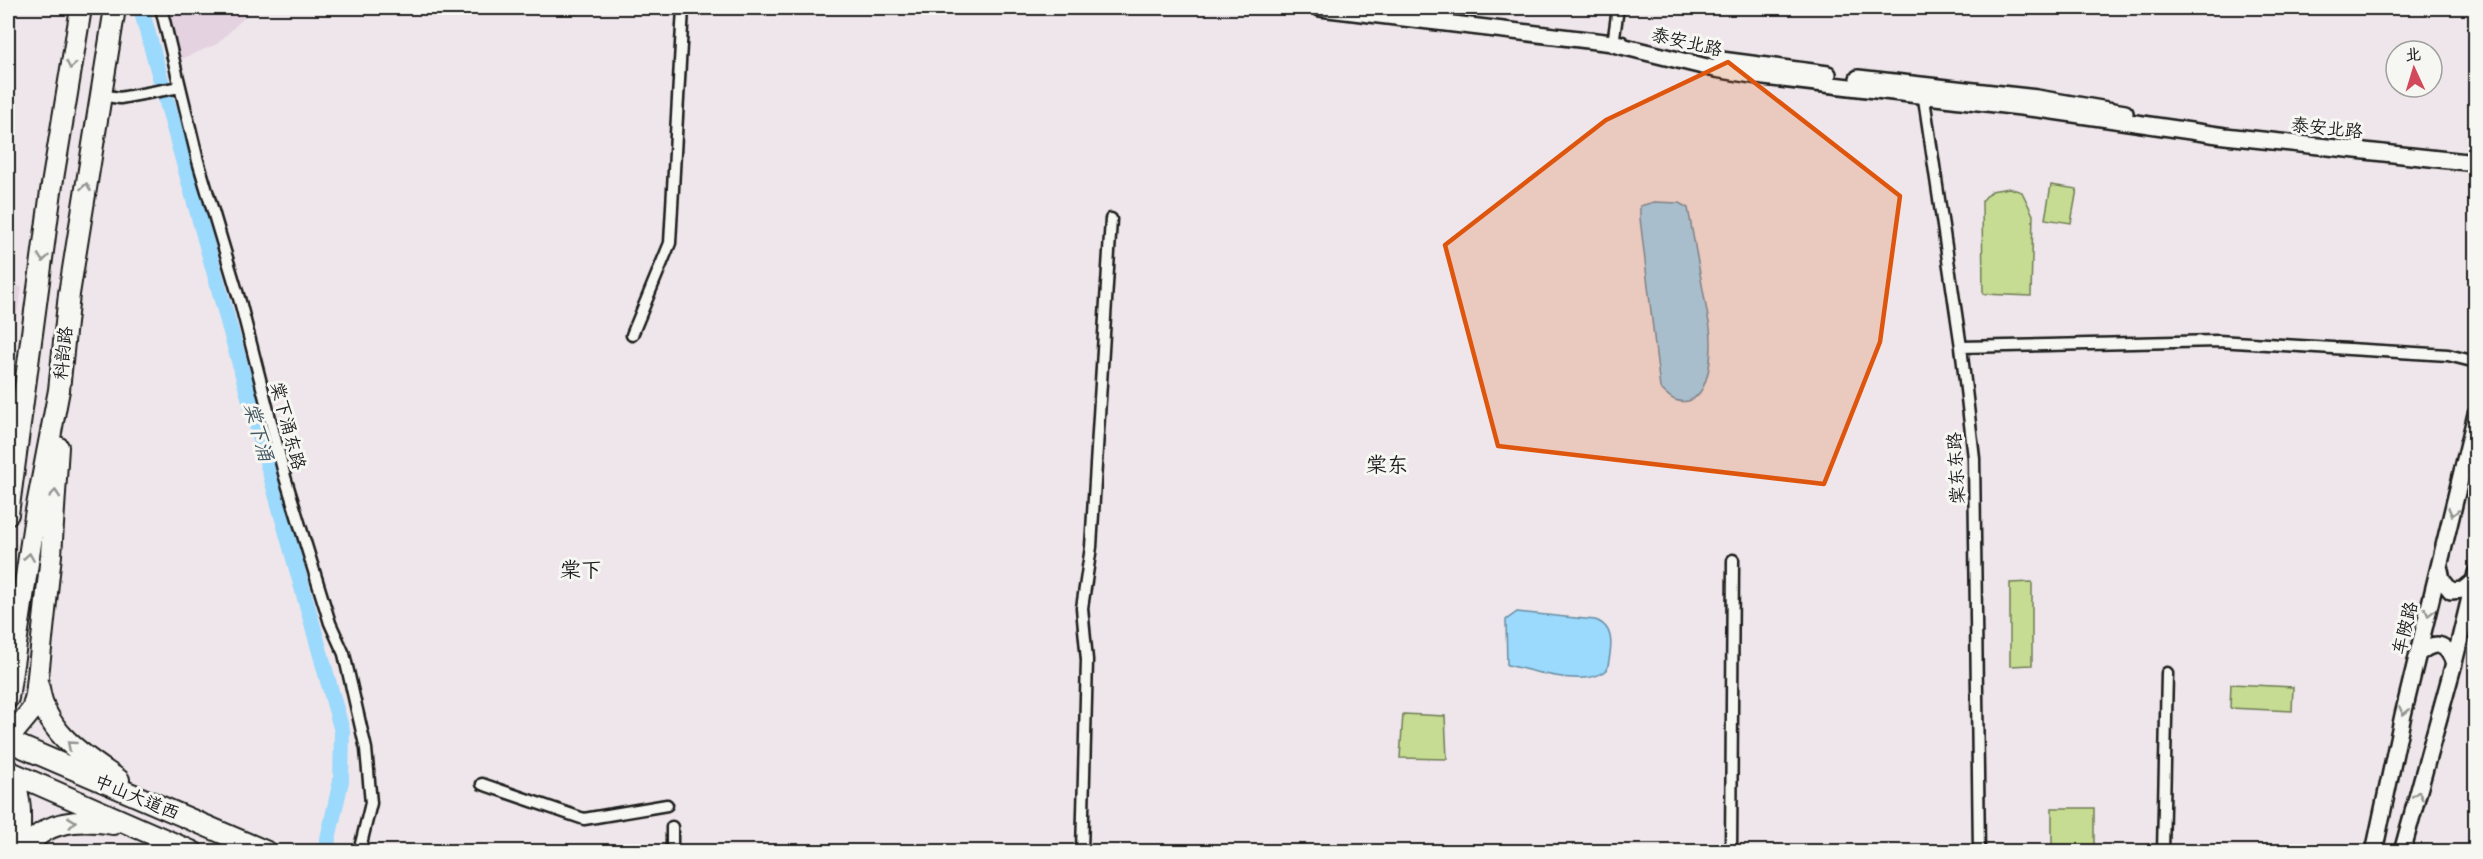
<svg xmlns="http://www.w3.org/2000/svg" width="2483" height="859" font-family="Sriracha,'LXGW WenKai TC',sans-serif">
<style>
.built{fill:#e4d2e1}
.green{fill:#c5dc92;stroke:#707c57;stroke-width:1.5}
.water{fill:#9bd9fd;stroke:#688da3;stroke-width:1.5}
.lines{fill:none;stroke-linecap:round;stroke-linejoin:round}
.river{stroke:#9bd9fd;stroke-width:16}
.street-casing{stroke:#1c1c1c;stroke-width:15}
.secondary-casing{stroke:#1c1c1c;stroke-width:20}
.highway-casing{stroke:#1c1c1c;stroke-width:24}
.street{stroke:#f6f6f2;stroke-width:10}
.secondary{stroke:#f6f6f2;stroke-width:15}
.highway{stroke:#f6f6f2;stroke-width:20}
.oneway{stroke:#949492}
.marked{fill:#de560d;fill-opacity:0.2;stroke:#de560d;stroke-width:4.5;stroke-linejoin:round}
.labels{text-anchor:middle;stroke-width:6;stroke-linejoin:round;paint-order:stroke}
.street-label{font-size:18px;fill:#1c1c1c;stroke:#f6f6f2}
.water-label{font-size:20px;font-style:italic;fill:#425560;stroke:#f6f6f2}
.quarter-label{font-size:21px;fill:#1c1c1c;stroke:#f6f6f2}
</style>
<rect width="100%" height="100%" fill="#eee6ea"/>
<filter id="ink" filterUnits="userSpaceOnUse"><feTurbulence type="fractalNoise" baseFrequency=".0167" numOctaves="2"/><feDisplacementMap in="SourceGraphic" scale="12" xChannelSelector="R" yChannelSelector="G"/><feConvolveMatrix kernelMatrix="1 2 1 2 8 2 1 2 1" color-interpolation-filters="sRGB"/></filter>
<g filter="url(#ink)">
<path class="built" d="M167 8H254L217 44 179 60Z
M8 281 22 288 8 361Z"/>
<path class="green" d="M2051 185 2077 189 2071 223 2045 219Z
M2009 188 2022 192 2033 215 2031 296 1983 294 1982 201 1991 191Z
M2032 582V665L2010 666V583Z
M2231 684 2293 687 2292 711 2230 708Z
M1403 714 1445 716 1447 759 1400 758Z
M2052 808H2094V851H2052Z"/>
<path class="water" d="M1654 202 1679 203 1688 208 1710 328C1713 348 1711 412 1675 400 1670 398 1664 392 1660 388L1640 218V206Z
M1517 612 1595 620C1617 627 1611 652 1607 670 1585 689 1532 670 1507 665L1506 620Z"/>
<g class="lines">
<path class="river" d="M143 16 342 731 341 781 325 852"/>
<g class="street-casing">
<path id="street" d="M161 8 198 161 241 305 285 477 330 623 344 654 366 749 371 803 359 852
M1613 44 1618 8
M1923 92 1961 347 1974 458 1979 852
M100 95 120 98 180 87
M632 335 670 243 683 8
M1961 347 2218 341 2448 355 2476 362
M482 784 584 819 667 805
M672 852V827
M1082 852 1087 660 1082 608 1091 547 1111 219
M1731 852 1733 560
M2163 852 2167 673"/>
</g>
<g class="secondary-casing">
<path id="secondary" d="M1320 8 1621 44
M1613 44 1715 69 1764 77 2046 110 2225 136 2476 163
M1721 60 1828 74
M1858 78 2037 98 2125 113
M2440 570 2442 580 2451 591 2463 590 2474 581
M2418 654C2435 640 2446 642 2454 663
M2374 852 2403 715 2476 414
M2402 852 2454 663 2476 573"/>
</g>
<g class="highway-casing">
<path id="highway" d="M8 514 51 191 81 8
M39 688C46 734 83 755 119 780
M8 698 35 516 59 390 69 294 115 8
M8 739 32 710 36 695 51 555 58 447
M8 741 267 852
M8 770C24 791 20 826 19 852
M8 771 193 852
M25 852C42 819 81 819 113 824"/>
</g>
<use href="#street" class="street"/>
<use href="#secondary" class="secondary"/>
<use href="#highway" class="highway"/>
</g>
<defs><path id="oneway-chevron" d="M-2-3.5L2.5 0L-2 3.5" fill="none" stroke-width="1.6" stroke-linecap="round" stroke-linejoin="round" transform="scale(1.5)"/></defs>
<g class="oneway">
<use href="#oneway-chevron" transform="translate(71 65) rotate(100)"/>
<use href="#oneway-chevron" transform="translate(86 187) rotate(-81)"/>
<use href="#oneway-chevron" transform="translate(43 258) rotate(97)"/>
<use href="#oneway-chevron" transform="translate(55 494) rotate(-85)"/>
<use href="#oneway-chevron" transform="translate(2453 512) rotate(103)"/>
<use href="#oneway-chevron" transform="translate(29 557) rotate(-81)"/>
<use href="#oneway-chevron" transform="translate(2429 612) rotate(104)"/>
<use href="#oneway-chevron" transform="translate(2404 711) rotate(103)"/>
<use href="#oneway-chevron" transform="translate(71 745) rotate(-139)"/>
<use href="#oneway-chevron" transform="translate(2418 795) rotate(-75)"/>
<use href="#oneway-chevron" transform="translate(72 822) rotate(-7)"/>
</g>
</g>
<path class="marked" d="M1728 62 1900 196 1880 342 1824 484 1498 446 1445 245 1606 120Z"/>
<g class="labels">
<g class="street-label">
<text transform="translate(1687 42) rotate(13)" y="6">泰安北路</text>
<text transform="translate(2327 128) rotate(6)" y="6">泰安北路</text>
<text transform="translate(63 353) rotate(-84)" y="6">科韵路</text>
<text transform="translate(288 426) rotate(75)" y="6">棠下涌东路</text>
<text transform="translate(1956 468) rotate(-93)" y="6">棠东东路</text>
<text transform="translate(2405 628) rotate(-76)" y="6">车陂路</text>
<text transform="translate(137 797) rotate(23)" y="6">中山大道西</text>
</g>
<g class="water-label">
<text transform="translate(259 432) rotate(74)" y="7">棠下涌</text>
</g>
<g class="quarter-label">
<text x="1387" y="472">棠东</text>
<text x="581" y="577">棠下</text>
</g>
</g>
<rect width="2483" height="859" fill="none" stroke="#f6f6f2" stroke-width="30"/>
<rect x="15" y="15" width="2453" height="829" fill="none" stroke="#1c1c1c" stroke-width="2" filter="url(#ink)"/>
<g transform="translate(2414 69) rotate(356)"><circle r="28" fill="#f6f6f2" stroke="#9f9f9c" stroke-width="1.5"/>
<path d="M0-4.5L10 22L0 15L-10 22Z" fill="#d1495b"/>
<text y="-9" font-size="16" font-weight="bold" text-anchor="middle" fill="#1c1c1c">北</text>
</g>
</svg>
